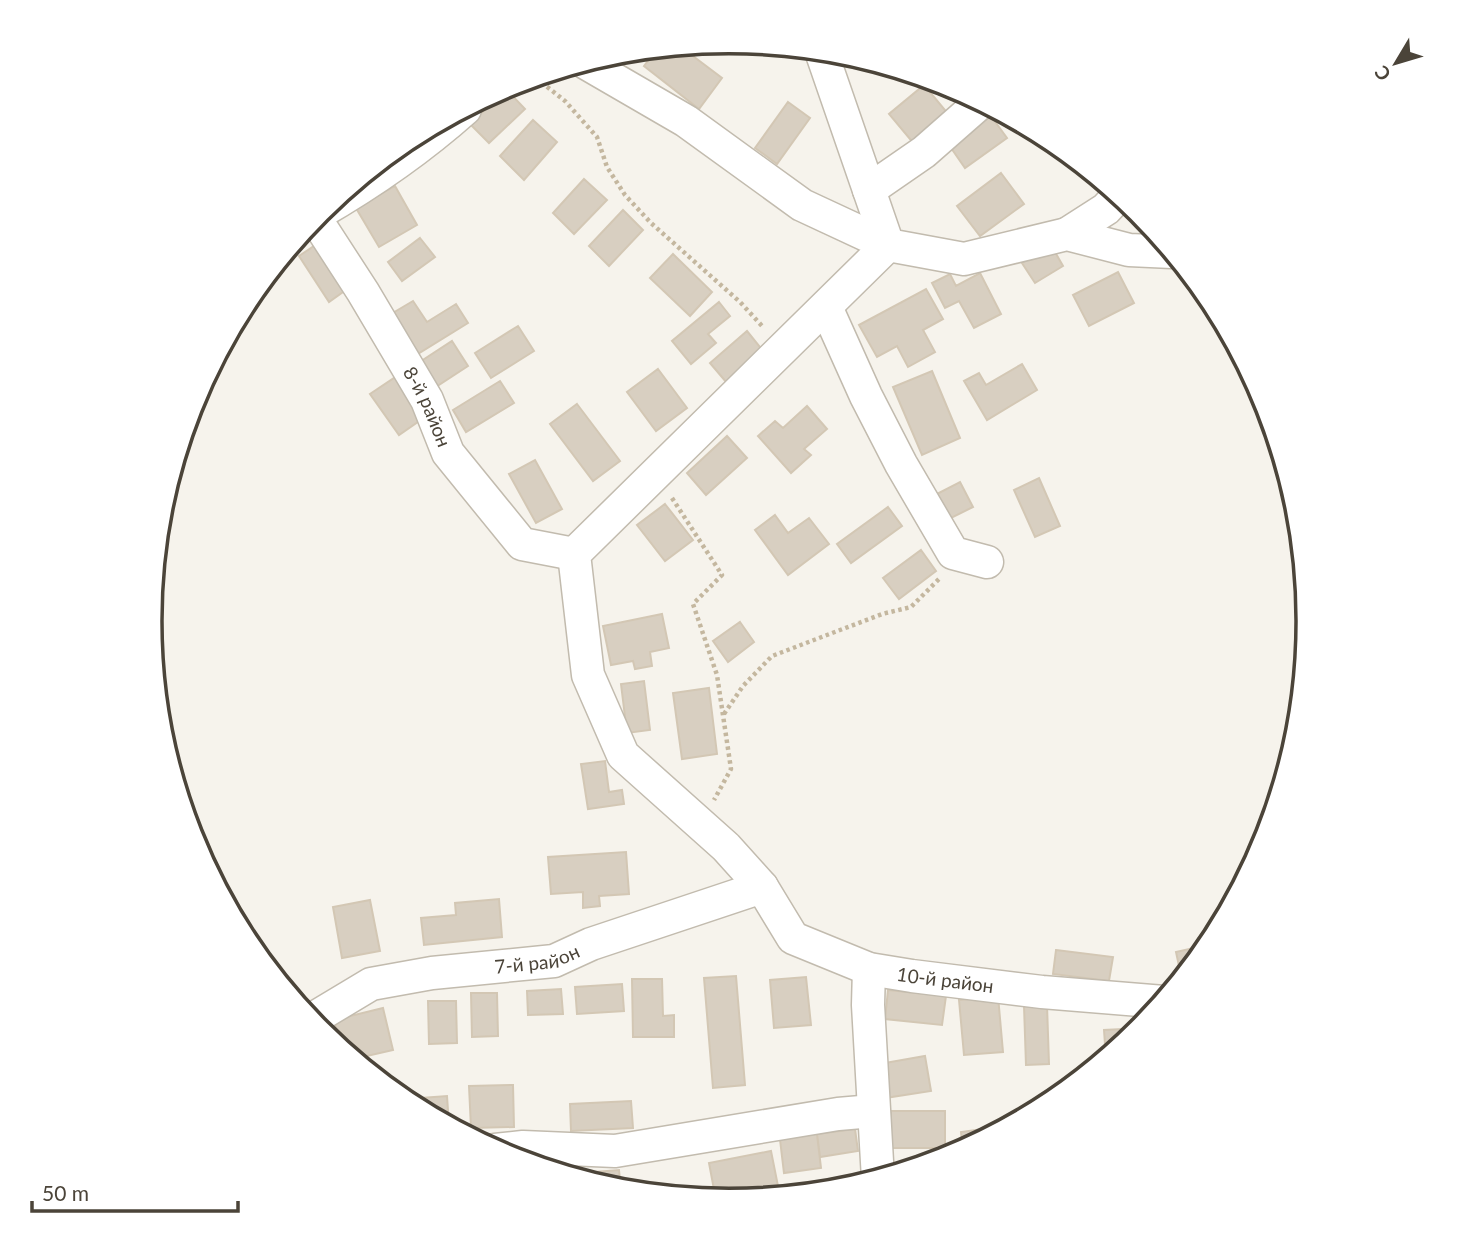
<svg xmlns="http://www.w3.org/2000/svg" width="1459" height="1243" font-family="Lato,sans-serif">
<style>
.building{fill:#d8cfc1;stroke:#d3c7b4;stroke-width:2}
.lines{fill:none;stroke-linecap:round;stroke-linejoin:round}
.minor-casing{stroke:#c2bbae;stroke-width:35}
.path{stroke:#c4b79f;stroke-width:4.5;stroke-dasharray:3.5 3.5;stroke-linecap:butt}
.minor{stroke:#fff;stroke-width:32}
.labels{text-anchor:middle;stroke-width:5;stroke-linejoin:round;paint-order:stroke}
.street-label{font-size:19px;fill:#4b4439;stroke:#fff}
.rim{fill:none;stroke:#4b4439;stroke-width:3.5}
</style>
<rect width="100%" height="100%" fill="#f6f3ec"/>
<path class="building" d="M681 47 722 78 699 109 644 66 657 49Z
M924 85 950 116 915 145 889 114Z
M506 89 525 109 489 143 470 124Z
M788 102 810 118 777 164 755 148Z
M991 116 1007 138 965 168 949 145Z
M533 120 557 142 524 180 500 156Z
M1001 173 1024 204 980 236 957 206Z
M584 179 607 200 574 234 553 213Z
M395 186 417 225 379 247 356 208Z
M623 210 643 230 609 266 589 246Z
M420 238 435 257 402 281 388 262Z
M320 242 350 287 329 302 299 256Z
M1051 245 1063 266 1035 283 1022 263Z
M673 254 712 292 690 316 650 278Z
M1118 272 1134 303 1089 326 1073 295Z
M980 273 1001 314 974 328 959 301 945 308 932 283 950 274 956 286Z
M926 289 943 319 923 330 935 352 908 367 897 346 877 357 859 325Z
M413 301 427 322 456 304 468 323 416 355 391 314Z
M719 302 730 316 708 334 716 343 691 364 672 341Z
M518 326 534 351 491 378 475 353Z
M747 331 764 352 727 383 710 363Z
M452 341 468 366 425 394 409 369Z
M1022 364 1037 390 987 420 964 381 979 373 986 385Z
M658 369 687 408 656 431 627 392Z
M932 371 960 438 922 455 893 387Z
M397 376 425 417 399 435 370 394Z
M500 381 514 403 466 432 453 410Z
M577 404 620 461 593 481 550 424Z
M807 406 827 429 804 449 811 455 791 473 758 436 775 421 783 428Z
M727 436 747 458 706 495 687 473Z
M535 460 562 509 536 523 509 474Z
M1039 478 1060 526 1035 537 1014 490Z
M960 482 973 507 945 521 933 496Z
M665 504 693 540 665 561 637 525Z
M888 507 902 526 851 563 837 544Z
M775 515 788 533 809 518 829 544 788 575 755 530Z
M921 550 936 571 899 599 883 578Z
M662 614 669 648 650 652 652 666 635 669 633 661 611 665 603 626Z
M740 622 754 642 728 662 713 641Z
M644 681 650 730 627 733 621 684Z
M709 688 717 754 682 759 673 693Z
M605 761 609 792 622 790 624 804 588 809 581 764Z
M626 852 629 894 599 896 600 906 583 908V892L551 894 548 857Z
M499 899 502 937 424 945 421 918 456 915 455 903Z
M370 900 380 951 342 958 333 907Z
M1211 944 1182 980 1176 952Z
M1056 950 1113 957 1109 981 1053 974Z
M736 976 745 1085 713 1088 704 978Z
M806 977 811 1025 774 1028 770 980Z
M632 979H662L663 1016 674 1015V1037H633Z
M622 984 624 1011 577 1014 575 987Z
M561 989 563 1014 528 1015 527 991Z
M888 990 946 996 942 1025 885 1019Z
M471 993H497L498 1036 472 1037Z
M998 996 1003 1052 964 1055 959 1000Z
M428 1001H456L457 1043 429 1044Z
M1047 1005 1049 1064 1026 1065 1024 1006Z
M383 1008 393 1050 354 1059 341 1049 334 1020Z
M1142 1028 1139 1032 1106 1059 1104 1030Z
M925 1056 931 1091 885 1098 879 1064Z
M513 1085 514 1127 471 1128 469 1086Z
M447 1096 449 1125 422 1111 421 1098Z
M631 1101 633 1128 571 1131 570 1104Z
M891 1111H945V1148H891Z
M1011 1125 963 1150 961 1132Z
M816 1126 821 1168 784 1173 779 1131Z
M855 1129 858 1151 820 1157 817 1134Z
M771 1151 780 1196 729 1201 716 1200 709 1163Z
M619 1170 621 1190 583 1180 582 1173Z"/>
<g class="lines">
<g class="minor-casing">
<g id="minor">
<path d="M821 51 888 245 964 259 1067 234 1129 250 1172 252"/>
<path id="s1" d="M586 63 686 121 802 205 888 245 574 554 588 675 623 755 726 847 762 887 793 938 869 969 912 976 1042 992 1164 1002"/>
<path d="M869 190 924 152 981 102"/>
<path d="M319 213C371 183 420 149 465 109"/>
<path id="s2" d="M315 218 363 292 427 400 448 453 522 544 574 554"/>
<path d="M1067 234 1106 209 1119 195"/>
<path d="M826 307 866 396 901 464 953 553 987 562"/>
<path d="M869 969 868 1005 878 1179"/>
<path id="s3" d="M311 1020 371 984 432 973 554 961 591 944 762 887"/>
<path d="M495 1150 523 1147 615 1151 838 1114 873 1111"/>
</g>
</g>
<path class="path" d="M536 78 565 101 597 137 607 167 625 195 651 223 740 302 763 327
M672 498 722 575 693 604 717 675 731 769 714 800
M724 714 743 686 772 656 882 614 911 607 940 578"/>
<use href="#minor" class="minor"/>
</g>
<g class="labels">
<g class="street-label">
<text dy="7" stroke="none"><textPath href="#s2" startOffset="220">8-й район</textPath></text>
<text dy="7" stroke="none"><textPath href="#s3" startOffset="238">7-й район</textPath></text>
<text dy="7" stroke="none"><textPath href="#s1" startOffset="1414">10-й район</textPath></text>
</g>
</g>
<path d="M0 0H1459V1243H0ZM162 621a567 567 0 1 1 1134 0a567 567 0 1 1-1134 0Z" fill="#fff" fill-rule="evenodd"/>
<path class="rim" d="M162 621a567 567 0 1 1 1134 0a567 567 0 1 1-1134 0Z"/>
<g transform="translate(1396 63) rotate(232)" stroke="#ffffff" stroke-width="5" paint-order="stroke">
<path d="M0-5L12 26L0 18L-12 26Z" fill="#4b4439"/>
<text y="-10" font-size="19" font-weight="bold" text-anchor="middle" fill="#4b4439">С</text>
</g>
<path d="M32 1201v10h206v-10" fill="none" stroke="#4b4439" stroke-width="3.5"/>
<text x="42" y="1201" font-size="21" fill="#4b4439" stroke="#ffffff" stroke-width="5" paint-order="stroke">50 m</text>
</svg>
